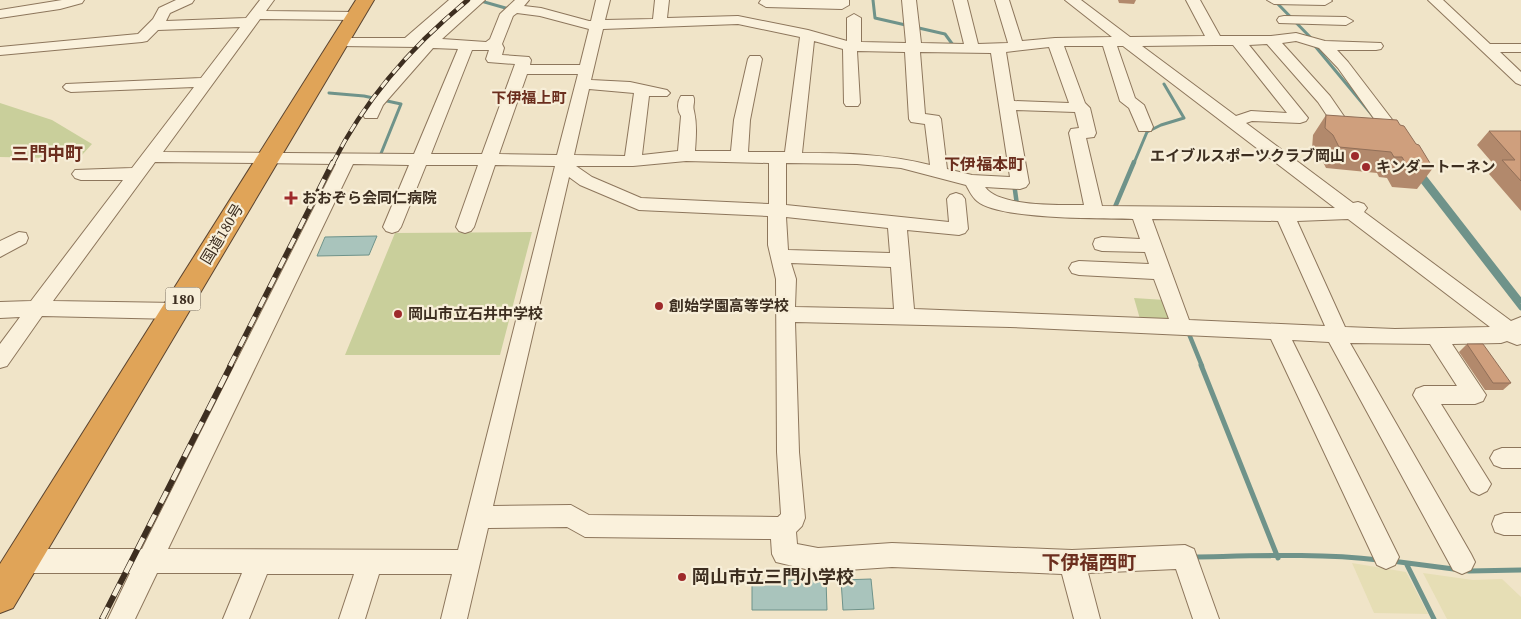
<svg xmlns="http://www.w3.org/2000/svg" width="1521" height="619" font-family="'Source Serif 4','Noto Sans JP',serif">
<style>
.farmland{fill:#e6deb5}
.green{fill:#c9cf9b}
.water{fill:#a9c4bc;stroke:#6f938a}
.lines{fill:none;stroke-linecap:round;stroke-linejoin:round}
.stream-far2{stroke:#6f938a;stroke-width:3}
.stream-far1{stroke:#6f938a;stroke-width:4.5}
.stream{stroke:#6f938a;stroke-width:5}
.minor-casing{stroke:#8d765c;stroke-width:2}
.highway-casing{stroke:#5b4430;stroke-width:2}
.minor{fill:#faf1dc;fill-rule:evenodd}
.highway{fill:#e0a458;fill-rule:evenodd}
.rail-far2-casing{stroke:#3d2e20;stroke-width:4.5}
.rail-far1-casing{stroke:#3d2e20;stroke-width:5.5}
.rail-casing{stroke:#3d2e20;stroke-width:6}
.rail-far2{stroke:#f7eed8;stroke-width:3;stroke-dasharray:9;stroke-linecap:butt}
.rail-far1{stroke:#f7eed8;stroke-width:4;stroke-dasharray:11;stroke-linecap:butt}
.rail{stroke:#f7eed8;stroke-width:4.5;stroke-dasharray:13;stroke-linecap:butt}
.wall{fill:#b2896c}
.building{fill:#cf9f7d;stroke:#916f58}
.poi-dot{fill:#9e2a2b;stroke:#f7eed8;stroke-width:2}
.labels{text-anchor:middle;stroke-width:4.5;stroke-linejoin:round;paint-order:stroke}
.shield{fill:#f7eed8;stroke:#756857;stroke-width:1}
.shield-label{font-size:14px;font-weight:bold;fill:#3d2e20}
.far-quarter-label{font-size:15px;font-weight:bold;fill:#6b2e1e;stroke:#f7eed8}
.poi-label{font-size:15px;font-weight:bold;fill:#3d2e20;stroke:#f7eed8;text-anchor:start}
.street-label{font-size:15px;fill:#3d2e20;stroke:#f7eed8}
.neighbourhood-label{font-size:16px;font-weight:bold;fill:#6b2e1e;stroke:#f7eed8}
.quarter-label{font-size:18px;font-weight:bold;fill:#6b2e1e;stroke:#f7eed8}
.near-poi-label{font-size:18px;font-weight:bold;fill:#3d2e20;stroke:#f7eed8;text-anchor:start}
.near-neighbourhood-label{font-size:19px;font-weight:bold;fill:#6b2e1e;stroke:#f7eed8}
</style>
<rect width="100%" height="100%" fill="#f0e4c8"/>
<path class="farmland" d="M1352 563 1406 572 1428 614 1374 613Z
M1423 573 1473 580 1502 579 1521 597V619H1447Z"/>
<path class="green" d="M0 103 52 120 92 144 82 155 51 158 0 157Z
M532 232 500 355H345L395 233Z
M1134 298 1165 300 1172 320 1140 319Z"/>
<path class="water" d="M377 236 369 255 317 256 325 237Z
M871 579 874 609 843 610 841 580Z
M752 580H826L827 610H752Z"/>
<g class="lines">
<path class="stream-far2" d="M873 0 875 18 945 34 953 45
M1274 0 1313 40
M481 1 509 9
M1315 46 1373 116
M329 93 364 96 401 104 380 156
M1134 163 1147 132 1161 125 1184 118 1164 84"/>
<path class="stream-far1" d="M1422 174 1521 301
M1420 178 1521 308
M1014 183 1017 205
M1115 207 1134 162
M1189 334 1202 366"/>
<path class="stream" d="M1201 365 1278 558
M1192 557C1254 556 1317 553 1379 560
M1392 561 1469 571 1521 570
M1406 563 1434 619"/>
<g class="minor-casing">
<path id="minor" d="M62 0H84L82 3 60 9 0 18V10Z
M176 0H194L192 3 170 13 166 21 246 18 260 0H274L266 11 355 12 362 16 355 20 260 19 163 152 414 154 458 49 433 48 383 105 377 118H365L363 115 368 104 418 47 340 46 335 45 333 42 335 39 340 38H405L449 0H464L422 38H426L470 0H485L442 39 486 42 490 39 500 14 515 0H529L524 6 541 8 589 21H591L596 0H610L605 20 653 19 655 0H669L667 18 738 16 808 30 847 41V18L854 14 861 18V42L906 43 902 0H916L921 43 964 44 953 0H967L978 44 1008 43 995 0H1009L1022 41 1055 38 1112 37 1065 0H1081L1130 37 1205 36 1186 0H1200L1220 36H1271L1296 33 1325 41 1381 43 1383 46 1381 49 1376 50H1337L1348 62 1397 126 1399 130 1397 134H1385L1338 68 1319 48 1296 41 1282 43 1330 96 1352 128 1350 132H1338L1318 102 1267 44 1249 45 1308 118 1306 121 1300 123 1252 121 1246 123 1353 203 1358 202 1364 204 1367 208 1364 212 1511 321 1521 317V344L1517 345 1507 341 1501 343 1452 344 1486 395 1483 401 1475 404H1441L1491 484 1487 491 1479 495 1471 491 1413 395 1416 389 1424 386H1457L1430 344 1350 343 1471 554 1475 562 1471 570 1462 574 1453 570 1329 342 1292 340 1399 557 1395 565 1386 569 1377 565 1271 339 1010 327 795 322 799 452 805 518 802 526 796 532 797 544 818 548 892 543 1072 550 1185 545 1194 549 1219 619H1193L1176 569 1088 573 1100 619H1074L1062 574 892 567 818 572 776 562 772 554 771 539 585 537 567 527 488 528 467 619H441L452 574H379L365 619H339L354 574H267L249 619H223L242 573H157L135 619H108L130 573H21L12 569 8 561 12 553 21 549H142L336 164 155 162 53 301 176 303 183 306 186 311 183 316 176 319 42 316 7 366 0 368V344L20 317 0 318V302L31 301 123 180H81L75 178 72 174 75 170 132 168 194 87 71 92 66 90 63 87 66 84 201 78 240 27 158 30 147 41 142 42 0 55V47L138 34 153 19 159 8ZM517 13 540 16 589 29 580 65H530L531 60 529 57 502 55 504 48 502 44 513 16ZM738 24 800 37 785 152H748L750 120 762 59 760 56H750L748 59 734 120 731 151H695C696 137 697 124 694 111 692 105 696 101 693 96H681C677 102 677 110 681 116L678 151 642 155 649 96H667L670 93 667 90 630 82 591 80 603 29ZM814 41 843 49 844 103 846 106H858L860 103 857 51 905 52 909 119 911 122 925 124 930 165C887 154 846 153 802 153ZM1215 45H1233L1287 113 1251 111 1236 116 1142 46ZM1064 46H1103L1120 101 1129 108 1139 131H1151L1153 127 1144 105 1135 98 1117 46H1123L1335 208 1102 206 1086 138 1094 137 1096 133 1090 108 1085 103ZM1049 47 1069 103 1014 101 1006 52ZM472 50H489L486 59 488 62 515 64 482 154H431ZM920 52 991 53 1010 177 972 175 947 169 941 119 939 116 925 114ZM527 74H578L557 155 499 154ZM589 89 634 93 625 156 574 155ZM1016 110 1075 112 1079 128 1071 129 1069 133 1084 205C1060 205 999 207 985 187L1020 189 1026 187 1029 183ZM686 161 769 163V204L641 198 592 177 576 166H633ZM786 163 857 164 901 168 966 185C969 190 972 197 977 201 999 220 1102 218 1133 219L1140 239 1102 237 1095 239 1093 244 1095 249 1102 251 1145 252 1149 264 1079 261 1072 263 1069 268 1072 273 1079 275 1154 279 1169 319 914 309 907 230 959 235 965 233 968 229 965 199 962 195 956 193 950 195 947 199 949 222 786 205ZM353 164 409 165 383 227 386 231 392 233 398 231 401 227 426 165H478L456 227 459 231 465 233 471 231 474 227 495 165 555 166 458 550 168 549ZM569 177 580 185 639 210 768 216V245L776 279 777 452 781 514 778 517 589 515 571 505 493 506ZM786 217 888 228 890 253 788 250ZM1152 219 1278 221 1325 326 1189 320ZM1348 219 1490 327 1395 329 1345 327 1297 221ZM791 263 891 267 894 309 795 307 796 279Z
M761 0H849V5L842 9 766 7 759 3Z
M1267 0H1331L1332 1 1325 5 1274 4Z
M1428 0H1443L1490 44H1521V52H1500L1521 72V85L1516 83Z
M1284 16 1346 17 1353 21 1346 25 1279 23 1277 20 1279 17Z
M19 232 26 233 28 238 26 243 0 257V241Z
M1502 448H1521V468H1502L1494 465 1490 458 1494 451Z
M1504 513H1521V535H1504L1495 532 1492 524 1495 516Z"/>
</g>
<g class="highway-casing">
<path id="highway" d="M356 0H374L13 608 0 613V564Z"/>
</g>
<use href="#minor" class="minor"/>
<use href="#highway" class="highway"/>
<g class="rail-far2-casing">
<path id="rail-far2" d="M333 163C365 99 413 45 468 0"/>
</g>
<g class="rail-far1-casing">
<path id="rail-far1" d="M230 366 333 162"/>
</g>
<g class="rail-casing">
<path id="rail" d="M102 619 231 365"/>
</g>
<use href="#rail-far2" class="rail-far2"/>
<use href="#rail-far1" class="rail-far1"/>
<use href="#rail" class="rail"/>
</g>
<path class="wall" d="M1118 0H1136L1134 4 1119 3Z
M1326 115 1400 125 1433 168 1417 189 1392 187 1387 178 1379 177 1377 173 1326 168 1320 156 1312 149 1313 135Z
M1489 131H1521V211L1489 174 1496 167 1477 145Z
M1467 344 1511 383 1503 390H1485L1459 352Z"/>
<path class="building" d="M1326 115 1397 120 1400 125 1404 126 1416 144 1419 145 1433 168 1407 166 1402 157H1394L1391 152 1339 147 1333 135 1325 128Z
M1489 131H1521V181L1502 160H1515Z
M1467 344H1483L1511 383H1493Z"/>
<g class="poi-dot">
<circle cx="1355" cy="156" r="5"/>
<circle cx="1366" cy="167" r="5"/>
<path d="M288.5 190.5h5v5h5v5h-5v5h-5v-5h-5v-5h5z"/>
<circle cx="659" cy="306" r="5"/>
<circle cx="398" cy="314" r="5"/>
<circle cx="682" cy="577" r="5"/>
</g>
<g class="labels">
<rect class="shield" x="165.5" y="287.5" width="35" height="23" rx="4"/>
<g class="shield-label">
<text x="183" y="304">180</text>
</g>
<g class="far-quarter-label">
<text x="529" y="103">下伊福上町</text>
</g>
<g class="poi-label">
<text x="1345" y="161" text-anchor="end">エイブルスポーツクラブ岡山</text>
<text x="1376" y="172">キンダートーネン</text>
<text x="302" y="203">おおぞら会同仁病院</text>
<text x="669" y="311">創始学園高等学校</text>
<text x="408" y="319">岡山市立石井中学校</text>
</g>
<g class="street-label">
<text transform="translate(222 234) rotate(-59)" y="5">国道180号</text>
</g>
<g class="neighbourhood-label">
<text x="984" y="170">下伊福本町</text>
</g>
<g class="quarter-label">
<text x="47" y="160">三門中町</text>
</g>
<g class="near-poi-label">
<text x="692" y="583">岡山市立三門小学校</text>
</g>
<g class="near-neighbourhood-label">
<text x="1089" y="569">下伊福西町</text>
</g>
</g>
</svg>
